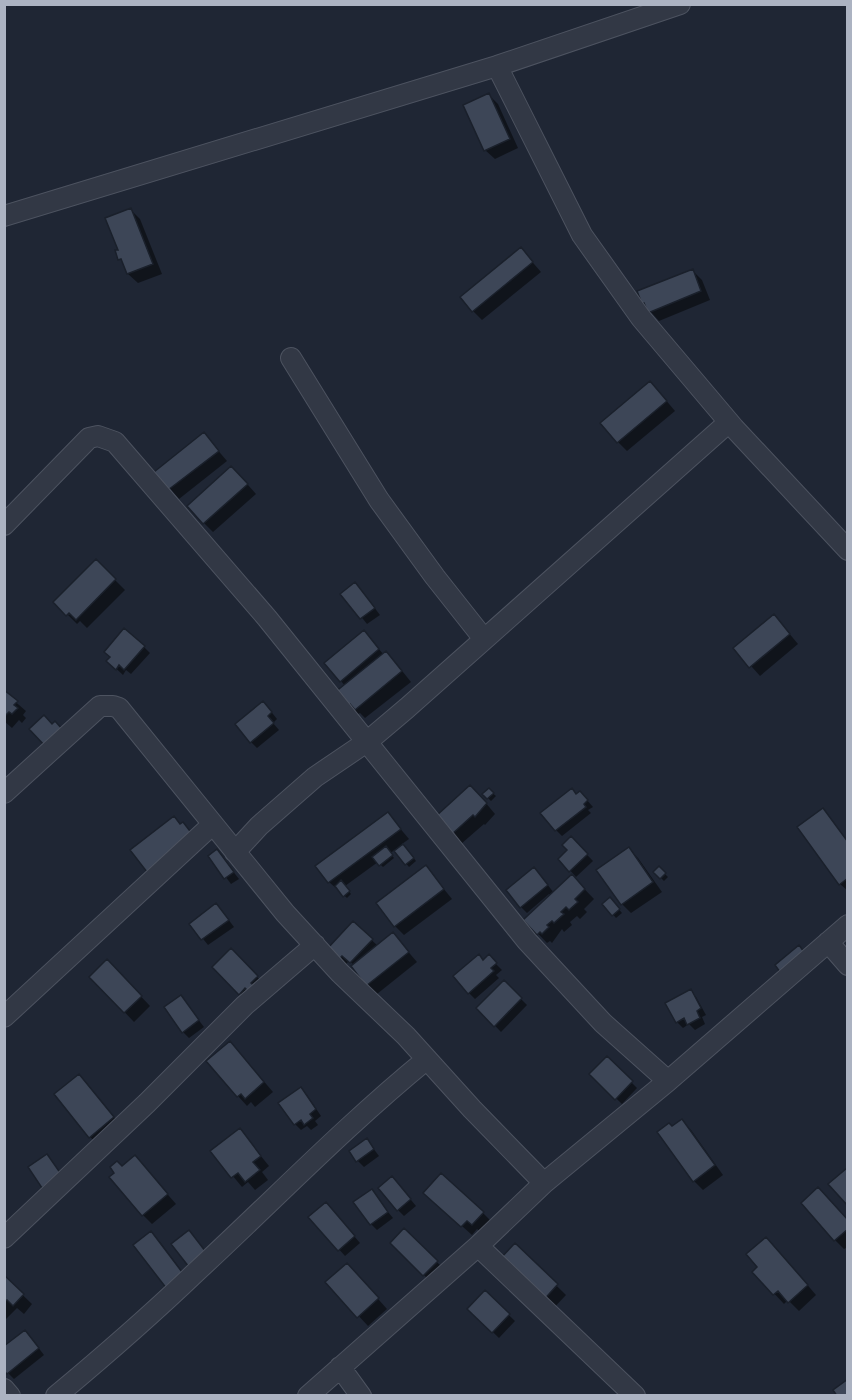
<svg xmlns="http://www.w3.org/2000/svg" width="852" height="1400" font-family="Arial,sans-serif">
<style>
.shadow{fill:#0007}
.building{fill:#3d4657;stroke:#1a202b;stroke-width:1.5}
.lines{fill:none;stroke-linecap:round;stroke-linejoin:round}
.minor-casing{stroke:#4d5360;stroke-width:22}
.minor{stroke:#323845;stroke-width:20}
</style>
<rect width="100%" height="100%" fill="#1f2634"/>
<path class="shadow" d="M489 95 498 104 518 148 495 159 485 150Z
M131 210 140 219 162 274 138 283 128 274 125 264 120 259V251Z
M521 249 541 272 482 320 473 311Z
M692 270 702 280 710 300 659 321 643 303Z
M659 392 675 411 627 451 618 442Z
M204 434 227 461 179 499 156 472Z
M241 477 256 494 213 532 204 523Z
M96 561 125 590 87 628 80 621 77 624 55 602Z
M361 590 380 615 367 624 343 594Z
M783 626 798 644 760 676 735 648Z
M373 642 384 655 386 653 395 662 411 682 365 718 360 713 356 715 336 693 345 686 341 681Z
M144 647 150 653 131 674 126 670 123 675 108 661 111 657Z
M4 692 26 711 23 715 26 718 22 723 19 720 12 728 4 721Z
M269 709 277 719 273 723 279 730 257 748 251 742Z
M489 790 496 796 491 801 484 794Z
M480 796 495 814 485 825 484 824 461 844 452 834Z
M577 796 586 799 593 807 588 810 591 813 562 836 556 830Z
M823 810 848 841V891L840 884Z
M388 814 409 839 402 844 416 861 409 867 395 850 390 853 394 858 383 867 378 862 345 886 351 894 347 898 329 882Z
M571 838 593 861 576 877 560 859 569 850Z
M629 849 638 858 662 892 631 913 622 904Z
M217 851 239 879 231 884 210 856Z
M426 867 452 899 404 935 395 926Z
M659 868 668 877 664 881 655 872Z
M540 875 554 893 572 876 594 899 584 909 587 912 580 919 577 916 570 922 572 925 564 932 562 929 552 943 550 941 547 943 525 920 551 896 549 894 527 913 521 907Z
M610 899 622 913 616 918 604 904Z
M222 911 234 927 208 945 191 924Z
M353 923 378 946 393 934 417 962 377 994 367 985 354 965 349 961 346 964 330 948Z
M231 950 266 986 249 1003 214 967Z
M484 961 495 963 502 970 496 975 499 978 475 999 469 993Z
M117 971 150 1006 134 1022 91 977Z
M504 982 527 1005 501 1032 478 1008Z
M690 991 696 997 706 1015 702 1017 705 1024 695 1030 689 1024 683 1028 677 1022Z
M181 997 204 1027 189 1038 183 1032Z
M239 1052 273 1092 255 1107 251 1102 247 1106 238 1096Z
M607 1058 637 1088 622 1104 591 1074Z
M88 1085 122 1127 100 1146 90 1137Z
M307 1095 321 1116 315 1121 318 1125 311 1130 307 1126 301 1130 295 1124Z
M682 1121 691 1130 723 1175 703 1190 694 1181 672 1128Z
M240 1130 269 1166 262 1172 268 1180 255 1190 248 1182 242 1187 212 1151Z
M367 1140 379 1156 364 1167 358 1161Z
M135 1157 176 1204 152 1224 143 1215Z
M398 1184 416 1206 404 1216 398 1210Z
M371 1191 393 1218 377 1230 371 1224Z
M435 1202 483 1213 492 1222 482 1233 477 1229 472 1235Z
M332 1210 360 1243 345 1256 311 1218Z
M848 1221V1247L844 1249 835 1240Z
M404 1230 443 1268 430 1281 392 1243Z
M151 1233 160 1242 193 1286 177 1298Z
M515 1245 566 1295 551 1311Z
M776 1248 816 1295 799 1311 788 1300 784 1304 754 1272Z
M356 1274 387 1309 368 1326 327 1282Z
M4 1277 32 1304 24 1314 17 1308 4 1321Z
M485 1292 515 1321 499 1338 469 1309Z
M31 1338 44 1355 14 1379 8 1373Z"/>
<path class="building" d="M489 93 510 139 484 151 463 105Z
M131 208 153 264 127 274 121 259 118 260 115 250H118L105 218Z
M521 247 533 262 472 312 460 297Z
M693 269 701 291 648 313 644 303 642 304 637 291Z
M650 381 667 401 617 443 600 423Z
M204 432 219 451 168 490 154 472Z
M231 466 248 484 203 524 187 506Z
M96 559 116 579 76 620 69 613 66 616 53 602Z
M355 582 375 608 360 619 340 594Z
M774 614 790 634 749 668 733 648Z
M124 628 145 646 124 670 119 665 116 670 106 661 110 657 104 652Z
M364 630 379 649 340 682 324 663Z
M386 651 402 671 355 710 350 704 346 707 334 693Z
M4 690 18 701 14 705 18 708 12 714 9 712 4 717Z
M263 701 272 712 268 716 274 723 250 743 235 724Z
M44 715 52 724 55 721 63 730 46 747 29 729Z
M470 785 487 803 475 817 473 815 451 835 435 817Z
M489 788 494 793 487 799 482 794Z
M572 788 576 794 580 791 588 800 584 804 586 807 555 831 540 813Z
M823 808 848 842V878L839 885 797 827Z
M388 812 401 829 328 883 315 866Z
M174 816 180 824 183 822 193 835 147 872 130 850Z
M571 836 588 854 569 872 558 859 567 850 562 845Z
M403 844 414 858 405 865 394 851Z
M386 846 393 855 379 866 372 857Z
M629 847 653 882 621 905 596 870Z
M217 849 234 872 224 879 208 856Z
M426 865 444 889 394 927 376 903Z
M659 866 666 873 660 879 653 872Z
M534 867 548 885 520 908 506 890Z
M572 874 585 889 575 899 578 902 569 910 566 907 561 912 564 914 554 923 552 921 547 925 549 927 542 934 540 932 537 935 523 920Z
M341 880 350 891 343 897 335 886Z
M610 897 620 909 612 916 602 904Z
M216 903 229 920 201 940 189 924Z
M353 921 373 939 350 963 342 956 339 959 328 948Z
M393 932 409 952 366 986 351 966Z
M799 945 804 952 780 972 775 965Z
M231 948 258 976 251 983 254 986 248 991 245 988 239 995 212 967Z
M479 954 483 960 489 954 497 963 491 968 494 971 468 994 453 976Z
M107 959 142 996 124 1013 89 977Z
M504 980 522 998 494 1027 476 1008Z
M691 989 701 1008 697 1011 700 1018 687 1025 684 1018 676 1023 665 1003Z
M181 995 199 1020 182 1033 164 1007Z
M230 1041 264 1082 245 1099 241 1094 237 1097 206 1061Z
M607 1056 633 1081 615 1100 589 1074Z
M79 1074 114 1117 89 1138 54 1094Z
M301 1087 316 1109 310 1114 313 1118 304 1125 301 1120 294 1125 278 1103Z
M682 1119 715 1165 693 1182 657 1132 669 1123 672 1126Z
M240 1128 261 1156 253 1162 260 1170 245 1182 238 1173 231 1178 210 1151Z
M367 1138 374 1149 356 1162 349 1151Z
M47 1154 61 1174 42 1188 28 1167Z
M135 1155 168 1194 142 1216 109 1177 114 1173 110 1167 117 1161 122 1166Z
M847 1168 848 1169V1206L828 1184Z
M441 1173 484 1212 472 1225 467 1221 461 1227 423 1193Z
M392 1176 411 1199 397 1211 378 1188Z
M818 1187 848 1220V1229L834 1241 801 1203Z
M372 1189 388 1212 370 1225 353 1202Z
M326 1202 355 1236 338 1251 308 1217Z
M404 1228 438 1261 423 1276 390 1243Z
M189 1230 209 1256 189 1267 171 1244Z
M151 1231 185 1276 167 1289 133 1245Z
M766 1237 808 1285 788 1303 778 1291 773 1295 752 1272 757 1267 746 1254Z
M515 1243 558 1284 541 1303 498 1261Z
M347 1263 379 1298 357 1318 325 1282Z
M4 1275 24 1294 13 1306 7 1300 4 1302Z
M485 1290 510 1314 492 1333 467 1309Z
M25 1330 39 1348 7 1374 4 1371V1346Z
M848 1379V1396H837L833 1390Z"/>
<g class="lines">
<g class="minor-casing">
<path id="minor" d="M497 66 582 235 641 318 734 428 848 550
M4 216 497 66 680 4
M291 358 379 500 435 577 484 639
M4 525 89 438 98 436 115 442 267 618 527 941 603 1023 668 1081
M4 793 100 706H113L119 708 285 913 340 973 406 1036 472 1109 544 1183
M235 852 259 826 315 777 368 741 407 708 729 422
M828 942 848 965
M4 1017 213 824
M4 1238 147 1103 245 1005 315 945
M478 1246 635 1396
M340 1367 361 1396
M4 1389 10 1396
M56 1396C104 1356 151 1315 196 1272 273 1201 345 1126 427 1059
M308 1396 478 1246 544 1183 668 1081 848 925"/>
</g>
<use href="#minor" class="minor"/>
</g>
<rect width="852" height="1400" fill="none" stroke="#acb3c2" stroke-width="12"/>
</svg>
